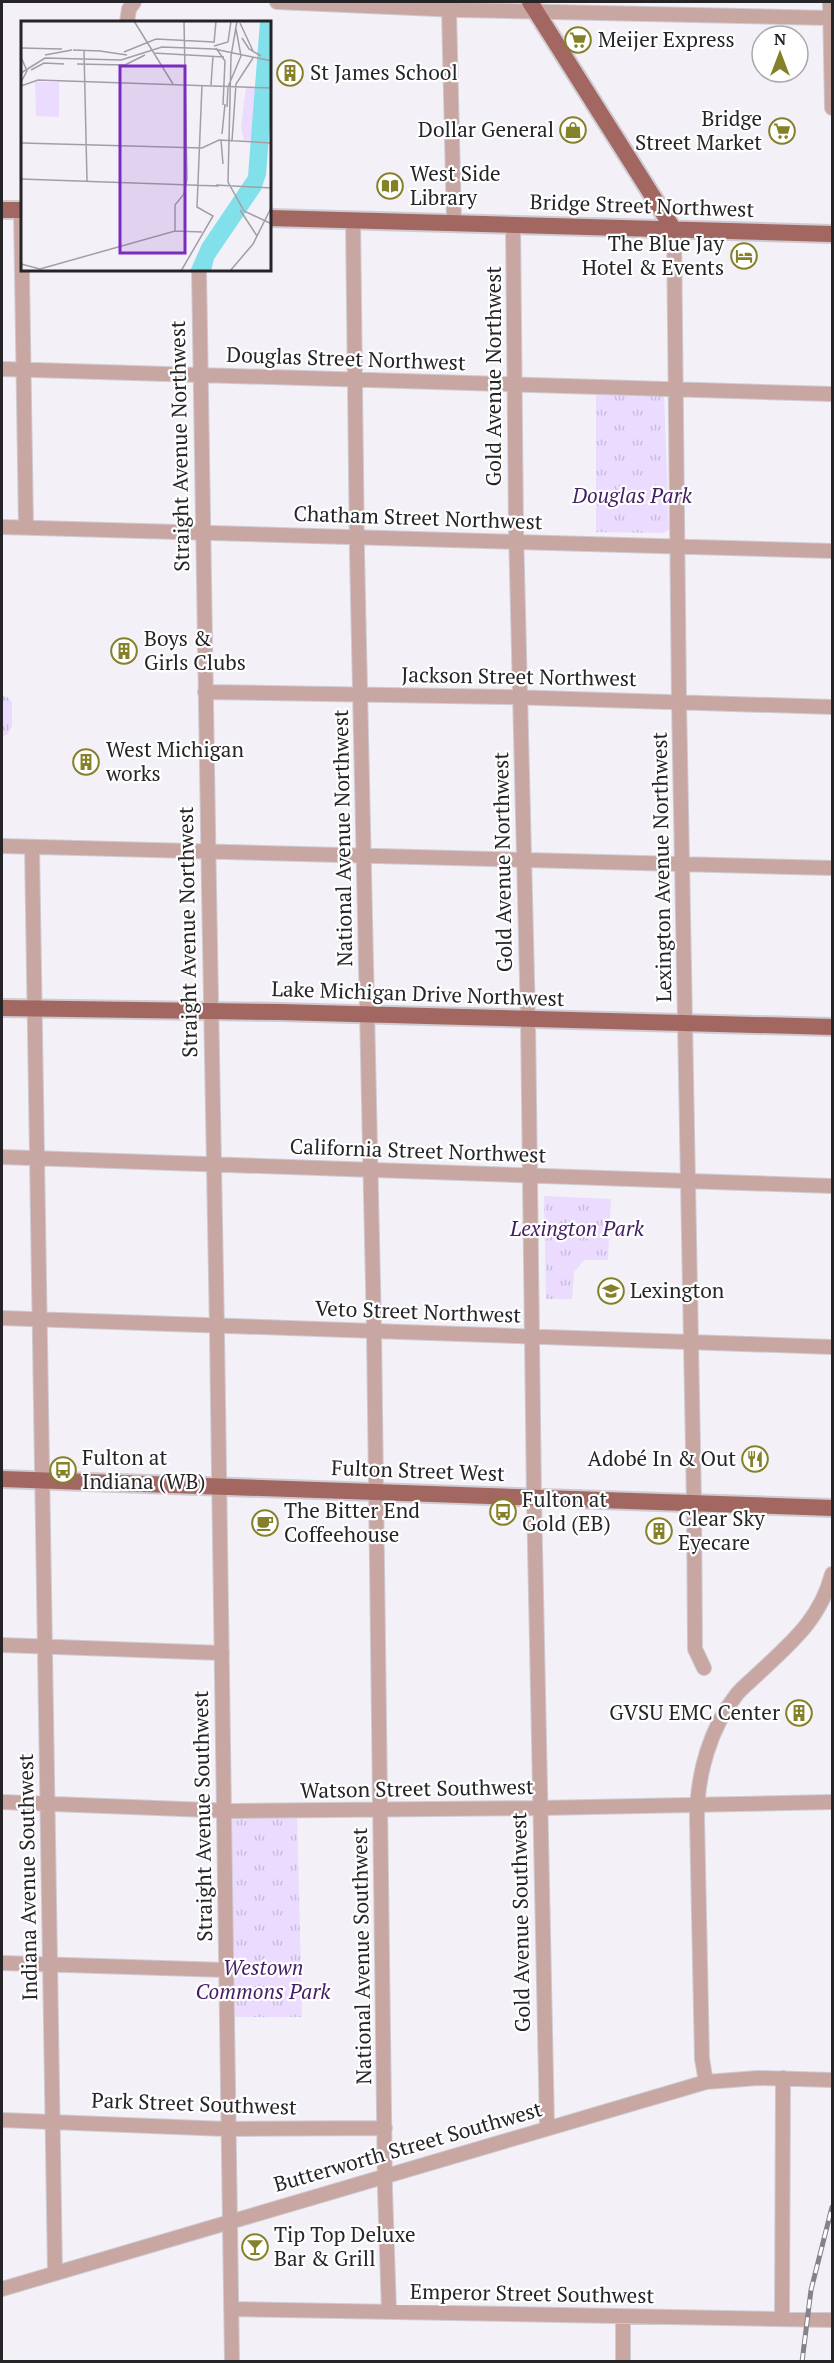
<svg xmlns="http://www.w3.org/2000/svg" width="834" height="2363" font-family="'PT Serif',serif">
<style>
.park{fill:url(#park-tufts)}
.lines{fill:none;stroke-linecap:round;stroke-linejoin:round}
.minor-casing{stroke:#cfcbd2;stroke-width:16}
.major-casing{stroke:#cfcbd2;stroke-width:20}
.minor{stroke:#c8a6a2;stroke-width:14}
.major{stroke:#a16760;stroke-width:16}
.rail-casing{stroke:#858388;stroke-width:5}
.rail{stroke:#fff;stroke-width:3;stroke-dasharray:9;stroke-linecap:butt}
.labels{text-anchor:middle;stroke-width:4.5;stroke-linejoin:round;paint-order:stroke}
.poi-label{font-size:21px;fill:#252427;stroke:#fff;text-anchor:start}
.street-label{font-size:21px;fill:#252427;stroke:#fff}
.park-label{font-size:21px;font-style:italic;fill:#441e65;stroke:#fff}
.inset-road{fill:none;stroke:#a19ea4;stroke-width:1.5}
.view{fill:#7b2cbf;fill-opacity:0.15;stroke:#7b2cbf;stroke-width:3}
.inset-edge{fill:none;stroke:#252427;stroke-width:3}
</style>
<defs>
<pattern id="park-tufts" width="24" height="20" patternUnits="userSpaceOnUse" patternTransform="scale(1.5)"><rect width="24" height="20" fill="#ebdcff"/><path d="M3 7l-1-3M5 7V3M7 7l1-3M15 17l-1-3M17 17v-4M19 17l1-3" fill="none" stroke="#c9bddb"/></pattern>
</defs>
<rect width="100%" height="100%" fill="#f4f0f8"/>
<path class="park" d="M596 391 664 393 669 530 662 533 596 532Z
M2 696 7 697 12 702V725L8 734 2 737Z
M544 1196 611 1199 608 1260H584L574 1272 572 1299H546Z
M297 1811 302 2017H226L223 1812Z"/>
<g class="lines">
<g class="minor-casing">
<path id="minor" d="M277 2 459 10 830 18
M830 2 832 108
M449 10 454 223
M127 22 129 9 134 2
M21 210 26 527
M353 220 357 552 374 1331 385 2190 389 2312
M513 224 516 529 528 1020 534 1498 547 2128
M674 230 679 702 694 1503 695 1649 704 1668
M199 270C202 624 212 978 217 1332 221 1675 224 2018 232 2362
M2 369 832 394
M2 527 832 551
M205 692 507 697 832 707
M2 846 832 868
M32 847 55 2272
M2 1157 832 1186
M2 1318 832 1347
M2 1645 222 1653
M2 1802 234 1811 541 1808 832 1802
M2 1963 226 1970
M706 2082 702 2059 697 1818C697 1774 710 1728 737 1694 744 1686 753 1679 760 1672 793 1641 820 1619 832 1574
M2 2120 226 2129 385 2128
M2 2289 706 2082 758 2078 832 2080
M231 2309 832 2320
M623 2318V2362
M782 2319 783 2078"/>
</g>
<g class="major-casing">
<path id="major" d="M530 2 674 230
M2 210H22
M270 218 832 234
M2 1008 280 1012 832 1027
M2 1479 832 1508"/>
</g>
<use href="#minor" class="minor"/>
<use href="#major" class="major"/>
<g class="rail-casing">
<path id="rail" d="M802 2362 811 2290 832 2207"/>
</g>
<use href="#rail" class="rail"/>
</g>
<defs>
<g id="supermarket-ring" transform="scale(1.35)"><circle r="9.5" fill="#fff" stroke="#858129" stroke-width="1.5"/><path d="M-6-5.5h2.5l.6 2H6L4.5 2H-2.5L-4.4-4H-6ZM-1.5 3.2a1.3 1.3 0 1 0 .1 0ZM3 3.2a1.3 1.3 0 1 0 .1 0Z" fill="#858129"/></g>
<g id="building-ring" transform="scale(1.35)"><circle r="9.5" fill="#fff" stroke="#858129" stroke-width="1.5"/><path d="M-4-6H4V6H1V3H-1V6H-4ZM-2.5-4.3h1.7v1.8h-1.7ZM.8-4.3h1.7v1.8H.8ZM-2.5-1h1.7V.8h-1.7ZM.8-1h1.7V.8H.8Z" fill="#858129"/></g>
<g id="shop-ring" transform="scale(1.35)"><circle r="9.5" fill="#fff" stroke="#858129" stroke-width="1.5"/><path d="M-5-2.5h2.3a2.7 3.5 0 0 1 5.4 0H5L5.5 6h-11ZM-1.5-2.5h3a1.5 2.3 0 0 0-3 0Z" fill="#858129"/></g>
<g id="library-ring" transform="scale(1.35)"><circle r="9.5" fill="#fff" stroke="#858129" stroke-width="1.5"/><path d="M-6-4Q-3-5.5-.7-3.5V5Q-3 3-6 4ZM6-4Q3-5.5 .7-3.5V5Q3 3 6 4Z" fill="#858129"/></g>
<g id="hotel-ring" transform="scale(1.35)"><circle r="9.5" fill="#fff" stroke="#858129" stroke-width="1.5"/><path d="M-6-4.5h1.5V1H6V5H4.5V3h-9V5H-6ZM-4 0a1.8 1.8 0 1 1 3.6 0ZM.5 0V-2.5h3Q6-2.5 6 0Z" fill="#858129"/></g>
<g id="school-ring" transform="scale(1.35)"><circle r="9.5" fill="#fff" stroke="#858129" stroke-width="1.5"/><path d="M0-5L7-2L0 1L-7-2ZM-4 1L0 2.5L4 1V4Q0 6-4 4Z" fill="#858129"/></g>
<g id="restaurant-ring" transform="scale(1.35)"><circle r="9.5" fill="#fff" stroke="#858129" stroke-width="1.5"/><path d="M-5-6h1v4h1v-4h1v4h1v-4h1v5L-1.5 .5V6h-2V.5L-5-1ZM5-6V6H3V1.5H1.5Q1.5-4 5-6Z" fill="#858129"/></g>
<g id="bus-ring" transform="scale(1.35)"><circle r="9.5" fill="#fff" stroke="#858129" stroke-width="1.5"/><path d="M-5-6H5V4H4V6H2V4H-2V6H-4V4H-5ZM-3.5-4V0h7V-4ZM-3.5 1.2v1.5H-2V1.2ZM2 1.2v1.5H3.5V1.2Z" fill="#858129"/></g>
<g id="cafe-ring" transform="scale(1.35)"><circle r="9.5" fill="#fff" stroke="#858129" stroke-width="1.5"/><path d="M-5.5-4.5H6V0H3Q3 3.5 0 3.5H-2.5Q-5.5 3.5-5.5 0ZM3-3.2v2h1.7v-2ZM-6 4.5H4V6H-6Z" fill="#858129"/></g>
<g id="bar-ring" transform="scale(1.35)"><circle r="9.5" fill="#fff" stroke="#858129" stroke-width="1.5"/><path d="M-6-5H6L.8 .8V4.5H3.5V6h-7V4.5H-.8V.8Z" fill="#858129"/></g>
</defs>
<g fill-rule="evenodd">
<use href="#supermarket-ring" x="578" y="40"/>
<use href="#building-ring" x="290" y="73"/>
<use href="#shop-ring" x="573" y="130"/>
<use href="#supermarket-ring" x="782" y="131"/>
<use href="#library-ring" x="390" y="186"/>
<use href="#hotel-ring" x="744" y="256"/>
<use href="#building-ring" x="124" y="651"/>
<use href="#building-ring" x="86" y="762"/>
<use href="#school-ring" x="611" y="1291"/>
<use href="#restaurant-ring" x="755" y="1459"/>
<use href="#bus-ring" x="63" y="1470"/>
<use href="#bus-ring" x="503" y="1512"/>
<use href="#cafe-ring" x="265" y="1523"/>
<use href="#building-ring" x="659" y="1531"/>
<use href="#building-ring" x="799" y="1713"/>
<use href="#bar-ring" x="255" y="2247"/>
</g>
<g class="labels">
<g class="poi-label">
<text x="598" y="47">Meijer Express</text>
<text x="310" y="80">St James School</text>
<text x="762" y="126" text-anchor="end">Bridge<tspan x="762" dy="24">Street Market</tspan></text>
<text x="554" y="137" text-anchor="end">Dollar General</text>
<text x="410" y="181">West Side<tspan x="410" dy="24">Library</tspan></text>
<text x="724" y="251" text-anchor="end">The Blue Jay<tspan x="724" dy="24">Hotel &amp; Events</tspan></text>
<text x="144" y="646">Boys &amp;<tspan x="144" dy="24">Girls Clubs</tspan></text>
<text x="106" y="757">West Michigan<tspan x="106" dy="24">works</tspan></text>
<text x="630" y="1298">Lexington</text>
<text x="82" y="1465">Fulton at<tspan x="82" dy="24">Indiana (WB)</tspan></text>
<text x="736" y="1466" text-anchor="end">Adobé In &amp; Out</text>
<text x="522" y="1507">Fulton at<tspan x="522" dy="24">Gold (EB)</tspan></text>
<text x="284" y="1518">The Bitter End<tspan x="284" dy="24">Coffeehouse</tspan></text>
<text x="678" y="1526">Clear Sky<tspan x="678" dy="24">Eyecare</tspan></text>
<text x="780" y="1720" text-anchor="end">GVSU EMC Center</text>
<text x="274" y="2242">Tip Top Deluxe<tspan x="274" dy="24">Bar &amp; Grill</tspan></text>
</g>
<g class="street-label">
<text transform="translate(642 206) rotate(2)" y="7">Bridge Street Northwest</text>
<text transform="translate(346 359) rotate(2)" y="7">Douglas Street Northwest</text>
<text transform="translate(494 376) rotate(-90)" y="7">Gold Avenue Northwest</text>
<text transform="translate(180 446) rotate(-91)" y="7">Straight Avenue Northwest</text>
<text transform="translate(418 518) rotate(2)" y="7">Chatham Street Northwest</text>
<text transform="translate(519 677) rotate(1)" y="7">Jackson Street Northwest</text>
<text transform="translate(343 838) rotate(-91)" y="7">National Avenue Northwest</text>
<text transform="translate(503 862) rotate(-91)" y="7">Gold Avenue Northwest</text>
<text transform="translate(662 867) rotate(-91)" y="7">Lexington Avenue Northwest</text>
<text transform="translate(188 932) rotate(-91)" y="7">Straight Avenue Northwest</text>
<text transform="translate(418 994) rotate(2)" y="7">Lake Michigan Drive Northwest</text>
<text transform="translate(418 1151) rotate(2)" y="7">California Street Northwest</text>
<text transform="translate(418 1312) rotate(2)" y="7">Veto Street Northwest</text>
<text transform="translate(418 1471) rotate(2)" y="7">Fulton Street West</text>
<text transform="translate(417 1789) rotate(-1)" y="7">Watson Street Southwest</text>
<text transform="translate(203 1816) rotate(-91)" y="7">Straight Avenue Southwest</text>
<text transform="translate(28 1877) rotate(-91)" y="7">Indiana Avenue Southwest</text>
<text transform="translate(521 1922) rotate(-91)" y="7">Gold Avenue Southwest</text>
<text transform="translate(362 1956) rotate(-91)" y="7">National Avenue Southwest</text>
<text transform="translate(194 2104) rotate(2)" y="7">Park Street Southwest</text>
<text transform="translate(408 2147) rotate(-16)" y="7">Butterworth Street Southwest</text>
<text transform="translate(532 2294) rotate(1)" y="7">Emperor Street Southwest</text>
</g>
<g class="park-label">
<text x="632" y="503">Douglas Park</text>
<text x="577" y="1236">Lexington Park</text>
<text x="263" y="1975">Westown<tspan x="263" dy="24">Commons Park</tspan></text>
</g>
</g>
<g transform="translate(21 21)">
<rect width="250" height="250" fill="#f4f0f8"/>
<path d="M14 61H38V96L15 95ZM225 67H237L231 120 223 119 220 106Z" fill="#ebdcff"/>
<path d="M239 0H250V90L245 154 240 169 193 238 190 250H169L181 223 227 155Z" fill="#82e0ea"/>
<path class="inset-road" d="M113 0 152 63M216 0 210 35 207 161 223 190 251 203M219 2 232 30M221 17 228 28 240 35M193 22 195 0M193 25 207 21 210 0M0 27 41 28M195 27 204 40 202 84M52 29 80 30M63 29 66 160M79 30 106 34M103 31 135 18 193 21M132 32 203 36M24 34 51 29M0 36 6 50 0 61M56 43 104 44 124 34M10 49 23 42 43 43M0 52 24 37 100 39 141 26 193 28 251 40M190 64 192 35M0 65 17 59 251 67M206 86 207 66 220 35 215 8M201 113 204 83M200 119 202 143M211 120 215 63 232 37M1 122 181 127 198 119 251 122M0 158 198 165M195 164 251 167M219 189 236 215M154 210V184L163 173 166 158 163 0M0 243 19 248 154 210 181 211M160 250 192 195 176 186 181 64M209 250 232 223 251 185"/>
<path class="view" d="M99 45H164V232H99Z"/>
<rect width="250" height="250" class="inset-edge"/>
</g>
<rect width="834" height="2363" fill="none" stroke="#252427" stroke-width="6"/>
<g transform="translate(780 54)"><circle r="28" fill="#ffffff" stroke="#a8a7a9" stroke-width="1.5"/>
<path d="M0-4.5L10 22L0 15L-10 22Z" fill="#858129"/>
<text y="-9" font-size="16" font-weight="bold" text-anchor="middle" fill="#252427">N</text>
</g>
</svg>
